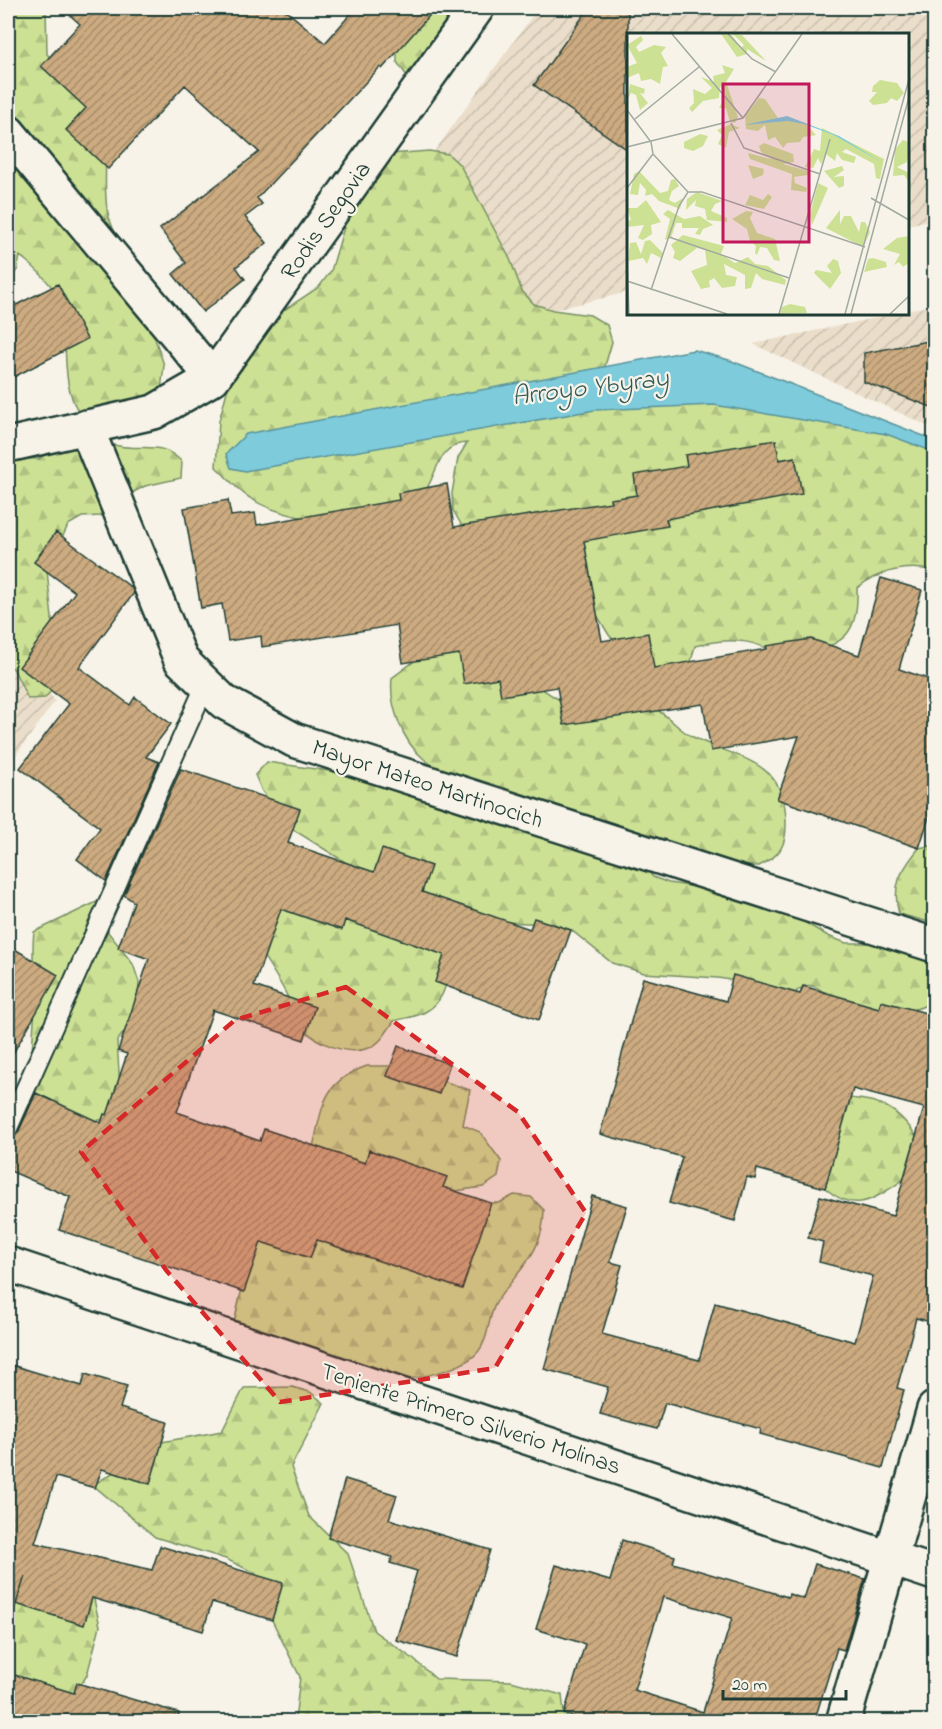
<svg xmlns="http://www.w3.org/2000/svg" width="942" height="1729" font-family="'Indie Flower',sans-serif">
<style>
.industrial{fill:url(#industrial-furrows)}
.forest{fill:url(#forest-firs);stroke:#768f64;stroke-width:1.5}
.water{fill:#7ecbdc;stroke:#589299;stroke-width:1.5}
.building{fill:url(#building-hatch);stroke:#1f3d34;stroke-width:1.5;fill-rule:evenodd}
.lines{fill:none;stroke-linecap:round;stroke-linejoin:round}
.service-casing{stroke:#1f3d34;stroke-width:22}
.minor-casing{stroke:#1f3d34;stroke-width:38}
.service{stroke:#f7f3e8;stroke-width:18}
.minor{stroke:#f7f3e8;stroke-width:33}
.marked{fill:#d62828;fill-opacity:0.2;stroke:#d62828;stroke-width:4.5;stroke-dasharray:12 8;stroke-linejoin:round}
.labels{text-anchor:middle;stroke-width:4.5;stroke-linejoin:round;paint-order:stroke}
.street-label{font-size:24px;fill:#1f3d34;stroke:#f7f3e8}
.water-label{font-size:26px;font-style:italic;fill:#325956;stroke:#f7f3e8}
.inset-road{fill:none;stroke:#a1aaa0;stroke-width:1.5}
.view{fill:#c2185b;fill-opacity:0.15;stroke:#c2185b;stroke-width:3}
.inset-edge{fill:none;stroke:#1f3d34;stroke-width:3}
</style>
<defs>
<pattern id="industrial-furrows" width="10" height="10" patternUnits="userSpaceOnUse" patternTransform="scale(1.5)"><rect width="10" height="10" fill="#eaddc9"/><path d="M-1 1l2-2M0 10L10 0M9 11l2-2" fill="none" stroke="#c8bfad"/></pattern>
<pattern id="forest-firs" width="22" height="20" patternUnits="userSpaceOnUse" patternTransform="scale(1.5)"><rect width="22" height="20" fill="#cde195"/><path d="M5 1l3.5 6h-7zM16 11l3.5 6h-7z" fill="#b0c281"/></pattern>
<pattern id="building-hatch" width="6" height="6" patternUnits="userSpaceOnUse" patternTransform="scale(1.5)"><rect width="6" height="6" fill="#cdab80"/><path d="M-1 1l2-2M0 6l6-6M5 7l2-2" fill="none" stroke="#a68c6a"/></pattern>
</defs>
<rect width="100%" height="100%" fill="#f7f3e8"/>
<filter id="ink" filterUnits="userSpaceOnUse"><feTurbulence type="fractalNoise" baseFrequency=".0167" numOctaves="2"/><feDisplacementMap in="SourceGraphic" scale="12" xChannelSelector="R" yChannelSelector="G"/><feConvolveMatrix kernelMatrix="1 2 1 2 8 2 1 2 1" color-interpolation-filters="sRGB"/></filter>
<g filter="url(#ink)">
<path class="industrial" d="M538 8H934V219L908 225V34H628V292L520 318 410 185Z
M934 305V429L753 344 894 314H908V310Z
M8 637 55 701 8 766Z"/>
<path class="forest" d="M8 8H46L47 54 59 68 82 79C89 100 103 124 105 146 108 184 98 212 123 245L164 365 161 390 90 427C65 401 66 372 65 337 64 328 66 317 63 309 57 288 36 268 20 256L17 271 8 281Z
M435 8H478L440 76H407L397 62V45Z
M429 151 448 154 460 165 510 259 522 291 534 304 553 310 590 315 607 325 612 342 602 376 721 396 934 445V571C908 564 878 571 857 588 859 643 838 642 793 661 758 641 735 635 695 646L686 680 632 660 609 635 581 589 470 540 453 510 452 493 458 458 467 443C435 443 437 482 420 498 411 506 393 508 382 512 372 515 361 521 351 522 324 525 272 513 250 498 237 490 227 477 216 467L219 421 237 354 275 316 319 287 331 271 354 194 390 154Z
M85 436C96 440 107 444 119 446 145 451 161 440 182 462L181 478 145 486 128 495 100 516 82 517 68 525 47 571 52 618 51 652 57 684 45 698 28 699 13 668 8 667V458L39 459 52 447Z
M443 647C467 655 494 660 516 672 532 680 555 701 571 704 596 709 625 698 649 706 667 712 676 729 693 737 739 760 787 759 786 825 786 847 779 856 759 866L642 864 653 877 669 883 724 891 780 908 828 936 846 943H884L934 959V1001C912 1014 892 1014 867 1013 862 1012 853 1013 849 1011 822 998 813 965 786 1004L823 1096C866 1100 890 1096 916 1136L903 1180C874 1199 855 1215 825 1188L828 1179 825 1162 755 984 718 978 644 973 612 963 571 930 554 924 473 921 353 867 289 827 262 791 255 775 267 762 336 772 470 784C454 776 437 770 424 759 402 741 389 705 392 678L424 654Z
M934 845V923H933L899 914C891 885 901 871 919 848Z
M105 898 108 932 133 964 139 982 137 1016 117 1041 121 1103 113 1119 72 1122 42 1109C26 1073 34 1040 35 1002 35 978 31 955 34 932Z
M250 899 446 927C447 955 456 996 425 1012 416 1017 404 1018 394 1021 387 1031 381 1043 369 1048 345 1057 309 1041 296 1019 293 1014 292 1007 290 1002 278 975 259 951 244 926Z
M367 1066H399L470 1090 463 1125 480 1132 501 1161 498 1177 483 1187 448 1192 343 1165 313 1147C323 1105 322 1082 367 1066Z
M514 1195 531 1197 544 1210C544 1252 519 1269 497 1301 487 1317 490 1338 478 1352 461 1372 400 1384 374 1379 362 1377 348 1369 336 1364 302 1350 268 1336 234 1323 243 1281 248 1257 275 1223L453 1265 491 1203H499Z
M292 1387 310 1392 324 1403 291 1467 309 1516 348 1554 374 1631 412 1658 436 1679 511 1681 562 1695 564 1714 572 1721H295L300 1677 272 1620 265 1587 255 1573 226 1559 155 1537 93 1485 162 1442 222 1431 244 1388Z
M21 1595H93L100 1626 87 1675 69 1705 33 1719 8 1701V1610Z"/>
<path class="water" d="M694 350 729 360 934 440V452L886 434 714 405 595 410 245 471 231 468 226 454 246 434Z"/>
<path class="building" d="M62 8H283L325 43 356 8H436L382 69 380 67 257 198 262 204 245 217 267 243 236 267 245 279 203 312 173 274 186 263 160 229 259 152 185 85 108 169 66 130 86 108 41 66 80 24Z
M589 8H628V150L534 85Z
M58 284 87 339 8 380V309Z
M934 340V408L864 382V353Z
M776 440 779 460 795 457 802 494 666 519 668 526 584 541 602 641 648 633 654 668 767 649 766 646 811 639 859 655 881 578 922 590 899 669 934 681V802L919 848 777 799 799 736 711 751 703 704 564 725 557 687 501 696 498 678 464 684 459 654 403 663 397 625 262 647 261 636 228 641 222 604 201 608 184 508 228 500 231 516 255 513 257 525 399 500 398 493 447 484 454 527 611 502 610 499 637 495 634 475 687 466 685 455Z
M56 532 132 588 134 593 79 667 130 705 135 697 171 724 146 757 159 762 106 881 77 859 100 828 20 768 69 704 19 667 75 592 34 562Z
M181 769 300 809 288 843 374 872 382 849 431 866 422 892 530 929 534 918 571 930 539 1020 435 982 444 955 345 920 342 930 281 909 254 986 315 1007 304 1040 213 1010 177 1112 260 1141 264 1129 365 1163 369 1150 447 1177 443 1187 491 1203 462 1289 317 1240 310 1258 261 1242 244 1292 59 1230 70 1197 8 1170V1139L18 1133 36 1093 101 1123 104 1114 107 1115 127 1054 118 1051 149 959 118 948 134 902 124 895Z
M8 945 58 975 8 1062Z
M733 975 800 994 803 986 879 1008 881 1001 934 1015V1323L916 1318 897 1388 904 1390 883 1468 760 1434 761 1429 665 1403 657 1429 600 1414 608 1387 544 1369 592 1196 627 1206 610 1262 622 1265 602 1334 699 1360 715 1303 855 1342 873 1276 819 1262 823 1242 808 1238 820 1196 893 1216 924 1108 853 1089 825 1188 757 1169 755 1179 747 1177 735 1221 669 1203 682 1157 600 1134 643 978 726 1001Z
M398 1046 450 1064 439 1094 387 1076Z
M8 1364 82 1386 85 1374 127 1386 120 1408 168 1422 150 1484 102 1469 95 1488 56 1477 35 1543 152 1570 160 1546 283 1583 272 1620 212 1602 203 1631 92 1598 84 1625 16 1604 25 1576 15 1607 8 1606Z
M345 1479 397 1495 389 1519 490 1550 457 1657 396 1640 417 1571 390 1563 392 1557 328 1538Z
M622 1540 675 1556 673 1563 788 1597 789 1594 804 1599 815 1564 865 1579 844 1650 837 1648 814 1722H590L564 1714 585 1644 536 1629 556 1565 610 1581ZM663 1597 732 1618 703 1712 634 1690Z
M8 1673 74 1693 77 1683 179 1713 178 1722H8Z"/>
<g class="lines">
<g class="service-casing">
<path id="service" d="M8 1128 206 684"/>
</g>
<g class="minor-casing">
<path id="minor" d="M8 132 213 378
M86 427 181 660 224 702 294 740 934 945
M8 445 154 412 213 378 477 8
M8 1264 934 1573
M843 1722 934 1409"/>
</g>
<use href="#service" class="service"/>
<use href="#minor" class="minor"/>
</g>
</g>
<path class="marked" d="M346 987 518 1112 586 1213 495 1368 280 1402 166 1270 81 1152 235 1020Z"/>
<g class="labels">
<g class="street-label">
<text transform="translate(325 220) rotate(-55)" y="8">Rodis Segovia</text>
<text transform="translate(428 783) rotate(18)" y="8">Mayor Mateo Martinocich</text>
<text transform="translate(471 1418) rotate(18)" y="8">Teniente Primero Silverio Molinas</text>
</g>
<g class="water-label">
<text transform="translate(590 386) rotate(-7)" y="9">Arroyo Ybyray</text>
</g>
</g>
<g transform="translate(627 33)">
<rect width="282" height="282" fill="#f7f3e8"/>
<path d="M94 1 105 2 114 15 117 12 106 1 115 2 139 28 120 16V21L110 24ZM14 3 16 7 9 14 12 19 27 12 39 14 34 20 41 33 36 34 33 51 24 46 14 48 12 40 0 45V34L10 30 0 12ZM95 32 107 36 99 49 111 84 108 90 103 89 99 75H92L98 63 93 53 92 65 76 68 65 79 62 75 67 70 66 56 78 61 85 55 74 44 87 49 86 43 98 40ZM253 47 270 50 277 60 270 68 264 65 260 70 246 72 242 68 250 59H245L246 53ZM3 51 18 56 17 61 13 60 21 70 13 77 9 62 4 60 0 67ZM132 65 138 66 151 85 178 90 189 102 176 104 173 109 160 110 156 115 148 104 141 107 138 92 131 98 119 96 118 83ZM104 91 113 95 102 99 99 115 91 111 95 102 90 97ZM195 95 257 126 253 146 249 145 247 131 219 116 215 119 229 124 227 130 215 127 210 120 208 128 199 121 194 131 191 125 186 135 178 134 187 116 193 118ZM73 101 81 103 76 113 66 118 57 115V109ZM276 107 282 109V121L280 129 270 134 282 140V149L277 142 266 143 268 116ZM137 110 166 121 167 129 156 131 181 138V142L167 144 168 150 180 155 179 159 164 157 165 141 123 126 121 120 144 126 134 119 132 113ZM121 132 137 136 136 142 126 146ZM215 133 217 137 207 144 217 143V153L212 155 197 138ZM12 138 33 160 41 158 44 147 48 146 52 153 45 158 42 167 48 170 56 165 53 176 32 168 25 161 18 163 19 157 13 150 11 162 3 161 7 141ZM191 150 201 155 185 192 183 181ZM70 159 95 168 88 171 84 178 100 185V189L80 187 78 176 68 173 69 167 59 177 60 166ZM141 161 145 164 137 176 118 172 123 162 136 167ZM19 167 34 189 24 192 25 201 16 207 11 205 17 192 0 194V188L4 187 0 175H10ZM41 177 57 186 73 183 86 192 76 196 73 202 68 201 72 195H55V190H49L44 205 38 207 43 186 36 181ZM213 177V191L217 183H224L232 199 234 189H238L243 199 236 214 199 195ZM119 178 126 179 123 185 130 200 148 206 153 228 147 227 140 215 133 214 130 222 128 220 129 213 123 208 120 196 105 186ZM56 202 97 213 94 221 108 230 121 224 128 231 141 233 159 247 158 252 135 246 129 240 124 255 118 256V242L97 231 99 242 110 244 108 253 95 255 87 245 82 248 83 254 74 256 64 238 80 232 78 217 70 215 53 228 46 225 48 219 44 212ZM282 203V230L276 234 272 229 267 232 273 221 256 216 270 205ZM23 207 36 220 34 225 24 220 20 231 16 225 1 228 3 210 9 209 14 221 18 208ZM246 225 259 229 260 234 237 239 241 226ZM206 226 211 228 214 240 203 256 187 240 189 237 205 240 200 233ZM163 271 178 274 180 280 153 281 155 274Z" fill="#cde195"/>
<path d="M160 83 212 103 256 130 207 102 177 91 161 88 117 92Z" fill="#7ecbdc"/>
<path class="inset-road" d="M45 1 116 85M101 1 125 26 149 39M0 77 24 109 26 121 61 159M8 86 72 34M104 90 117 115 193 141M0 114 116 85 175 1M0 155 26 121M61 159H75L238 214M244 165 282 187M42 204 162 245M0 227 2 281M0 248 100 281M24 257 52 173 61 159M152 281 203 106M218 281 282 46M224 281 282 64M263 281 282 263"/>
<path class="view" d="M96 51H182V209H96Z"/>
<rect width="282" height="282" class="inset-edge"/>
</g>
<rect width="942" height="1729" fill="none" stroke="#f7f3e8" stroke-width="30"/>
<rect x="15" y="15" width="912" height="1699" fill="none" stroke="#1f3d34" stroke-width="2" filter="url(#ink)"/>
<path d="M723 1690v9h123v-9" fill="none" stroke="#1f3d34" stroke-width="3"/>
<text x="732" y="1690" font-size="18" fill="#1f3d34" stroke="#f7f3e8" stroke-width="4.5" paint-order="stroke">20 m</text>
</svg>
